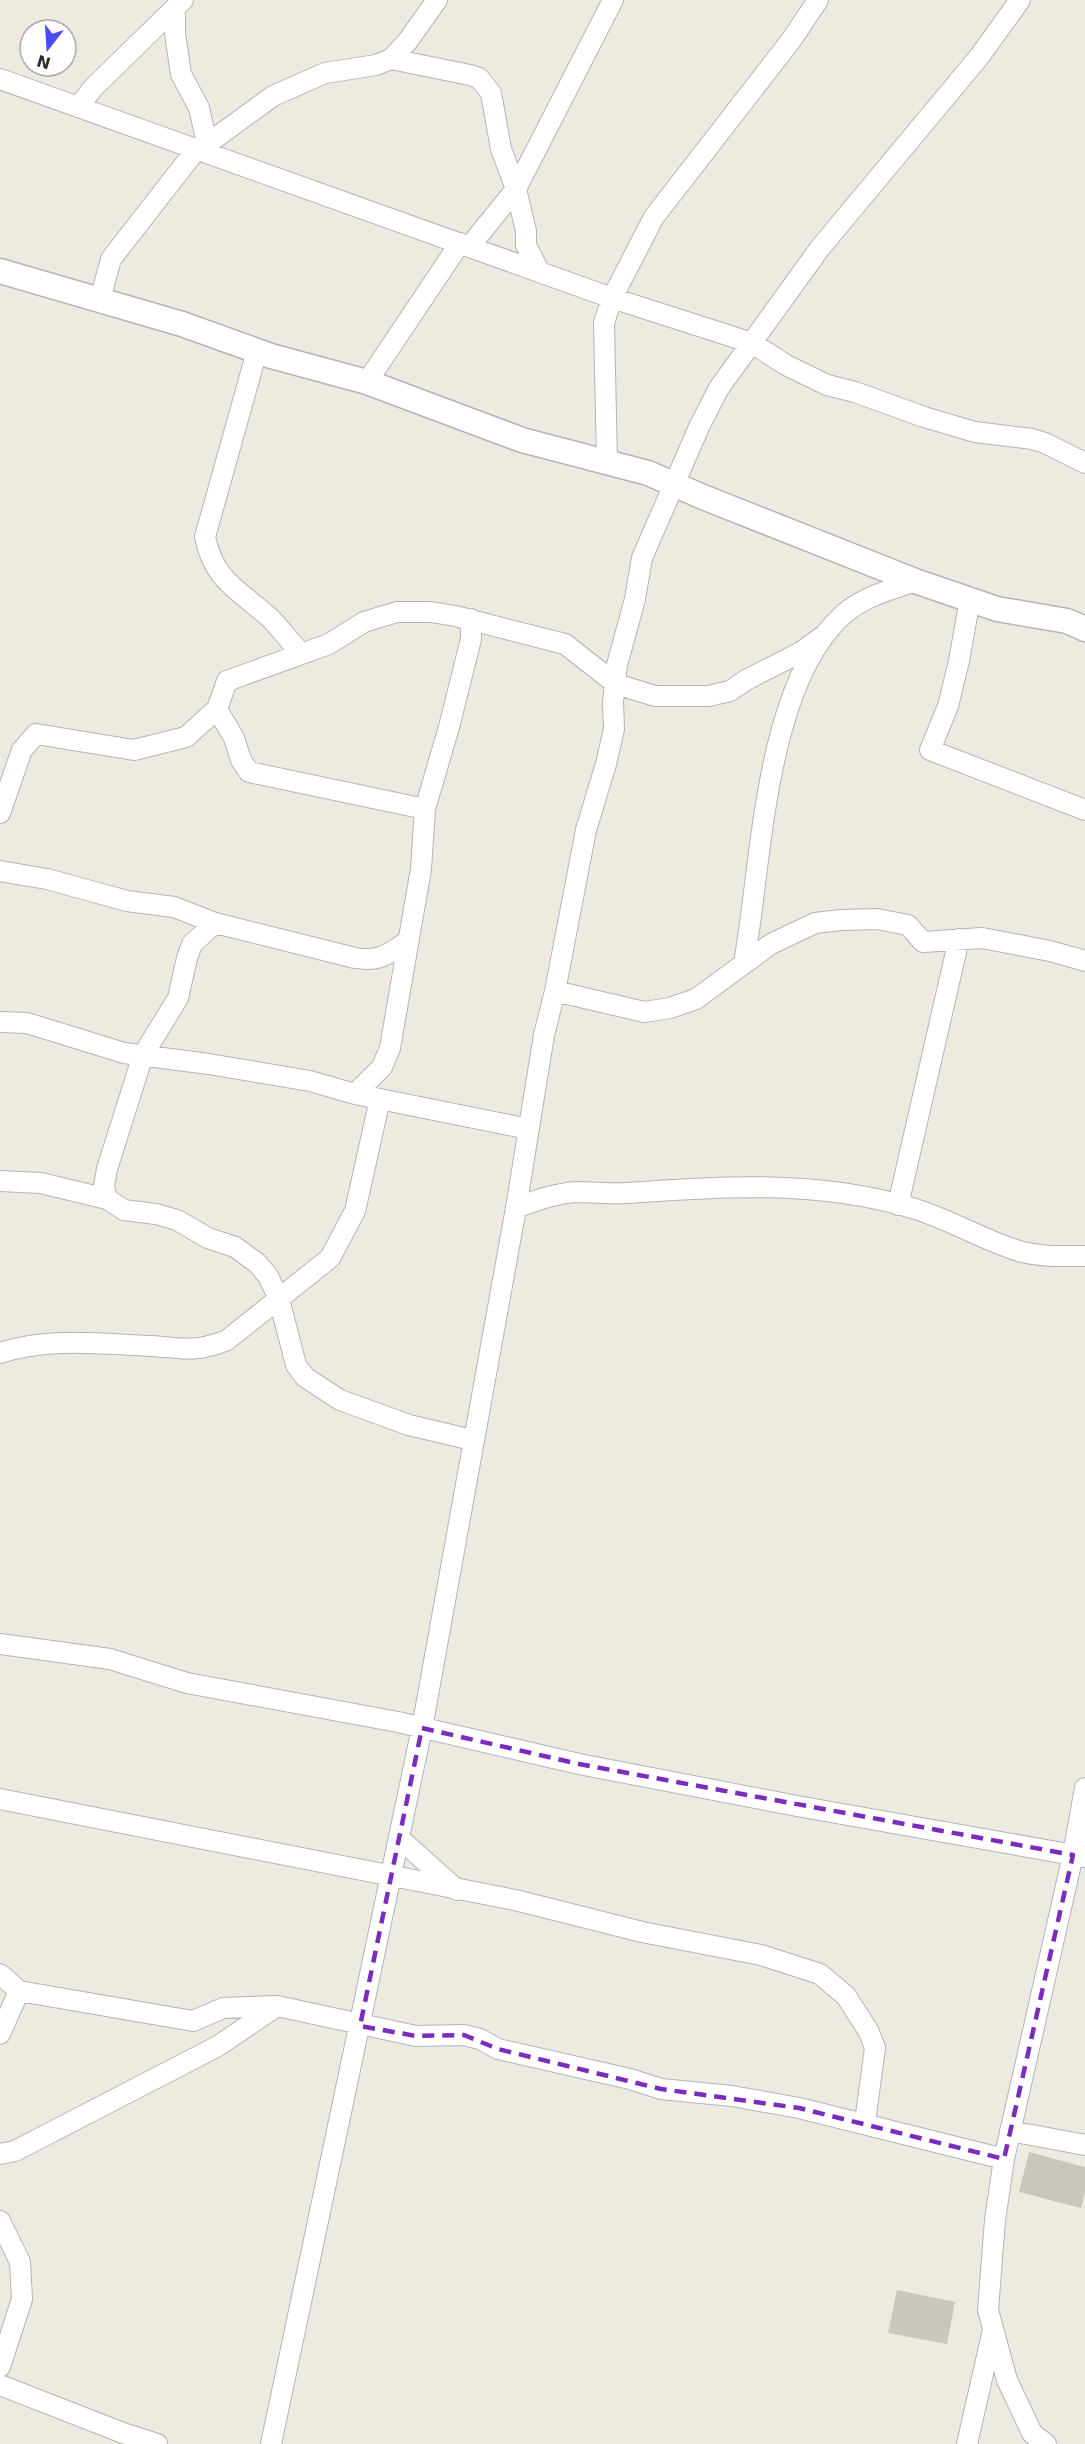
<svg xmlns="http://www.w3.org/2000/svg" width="1085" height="2444" font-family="'DejaVu Sans',sans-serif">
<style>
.building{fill:#c9c6bf}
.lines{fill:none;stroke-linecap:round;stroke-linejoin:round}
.minor-casing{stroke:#b3b3bf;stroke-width:22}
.tertiary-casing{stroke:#b3b3bf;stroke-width:27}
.minor{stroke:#fff;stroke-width:20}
.tertiary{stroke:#fff;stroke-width:24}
.marked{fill:none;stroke:#7b2cbf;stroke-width:4.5;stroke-dasharray:12 8;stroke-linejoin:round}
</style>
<rect width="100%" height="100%" fill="#edeae0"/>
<path class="building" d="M1029 2152 1085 2167V2192L1081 2208 1019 2192Z
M897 2290 955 2302 947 2344 888 2333Z"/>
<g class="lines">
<g class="minor-casing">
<path id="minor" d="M175 9V34L181 74 199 108 207 143
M391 59 470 75 479 78 491 93 501 149 516 189 526 231V245L539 271
M0 79 612 298 752 343 786 365 827 385 855 392 924 417 975 432 1032 439 1045 443 1085 463
M78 107 94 87 183 0
M470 246 516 189 613 0
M100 300 111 259 192 155 273 96 325 73 376 65 391 59 407 42 437 0
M257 351 205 537C214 581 239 590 270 618 281 629 290 642 301 653
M367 382 460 243
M607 462 604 323 612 298 654 217 792 39 818 0
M970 599 959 661 948 706 930 750 1085 810
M217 709 234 738 241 760 249 772 425 809
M0 813 22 750 36 734 134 750 186 737 217 709 227 681 329 644 364 622 397 612H431L455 616 565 644 616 684 655 696H709L730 691 746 680 801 652 823 636
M0 871 47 879 127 901 174 907 215 923 355 958C380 962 389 954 409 940
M744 963C762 863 764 683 845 613 865 596 891 590 915 581
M555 991 644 1012 670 1008 696 999 771 944 815 923 841 920 877 919 908 925 923 942 982 938 1050 951 1085 961
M0 1022 27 1023 124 1053 209 1064 310 1081 355 1094 529 1129
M355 1094 382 1067 390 1048 421 869 425 809 449 727 471 639V619
M0 1181 41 1183 107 1199 124 1210 156 1214 177 1220 208 1238 235 1247 257 1263 268 1276 279 1299 296 1365 305 1377 340 1400 409 1425 472 1440
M107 1199 104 1186 107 1169 143 1055 178 998 187 958 192 944 215 923
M898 1205 959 939
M516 1208C536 1200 556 1193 577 1192 594 1192 611 1194 627 1193 723 1186 819 1180 912 1208 950 1219 984 1241 1022 1252 1043 1257 1063 1256 1085 1256
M0 1353C48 1337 101 1344 151 1346 183 1348 196 1353 227 1340L330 1258 355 1211 380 1099
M0 1644 110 1659 187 1683 398 1722 579 1764 797 1806 1085 1857
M0 1799 515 1900 642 1932 761 1955 820 1974 846 1996 869 2032 875 2048 865 2122
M399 1838 457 1890
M0 1974 19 1991
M0 2034 19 1991 193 2021 223 2008 277 2006 416 2036 464 2035 480 2039 498 2049 630 2079 661 2089 732 2096 799 2108 1004 2159
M1010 2131 1085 2145
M0 2154 15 2151 218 2046 277 2006
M0 2221 20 2262 22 2299 0 2367
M0 2385 123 2433 157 2444
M271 2444 422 1728 516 1208 544 1035 555 991 586 830 606 764 614 729 613 702 617 665 635 599 642 558 699 427 719 388 820 248 979 57 1020 0
M967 2444 993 2330
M1046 2444 1032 2433 1007 2380 988 2310 995 2220 1004 2159 1073 1855 1085 1788"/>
</g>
<g class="tertiary-casing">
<path id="tertiary" d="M0 271 182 324 271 356 367 382 522 440 648 473 703 497 915 581 997 609 1067 621 1085 629"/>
</g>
<use href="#minor" class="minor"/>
<use href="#tertiary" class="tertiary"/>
</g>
<path class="marked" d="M422 1728 579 1764 1073 1855 1004 2159 799 2108 661 2089 498 2049 464 2035 416 2036 360 2026Z"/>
<g transform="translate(48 48) rotate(197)"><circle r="28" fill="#ffffff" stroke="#ababab" stroke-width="1.5"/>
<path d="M0-4.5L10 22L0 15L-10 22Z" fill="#484cf2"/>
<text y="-9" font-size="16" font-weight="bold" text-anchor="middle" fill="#2c2c2c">N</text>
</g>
</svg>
